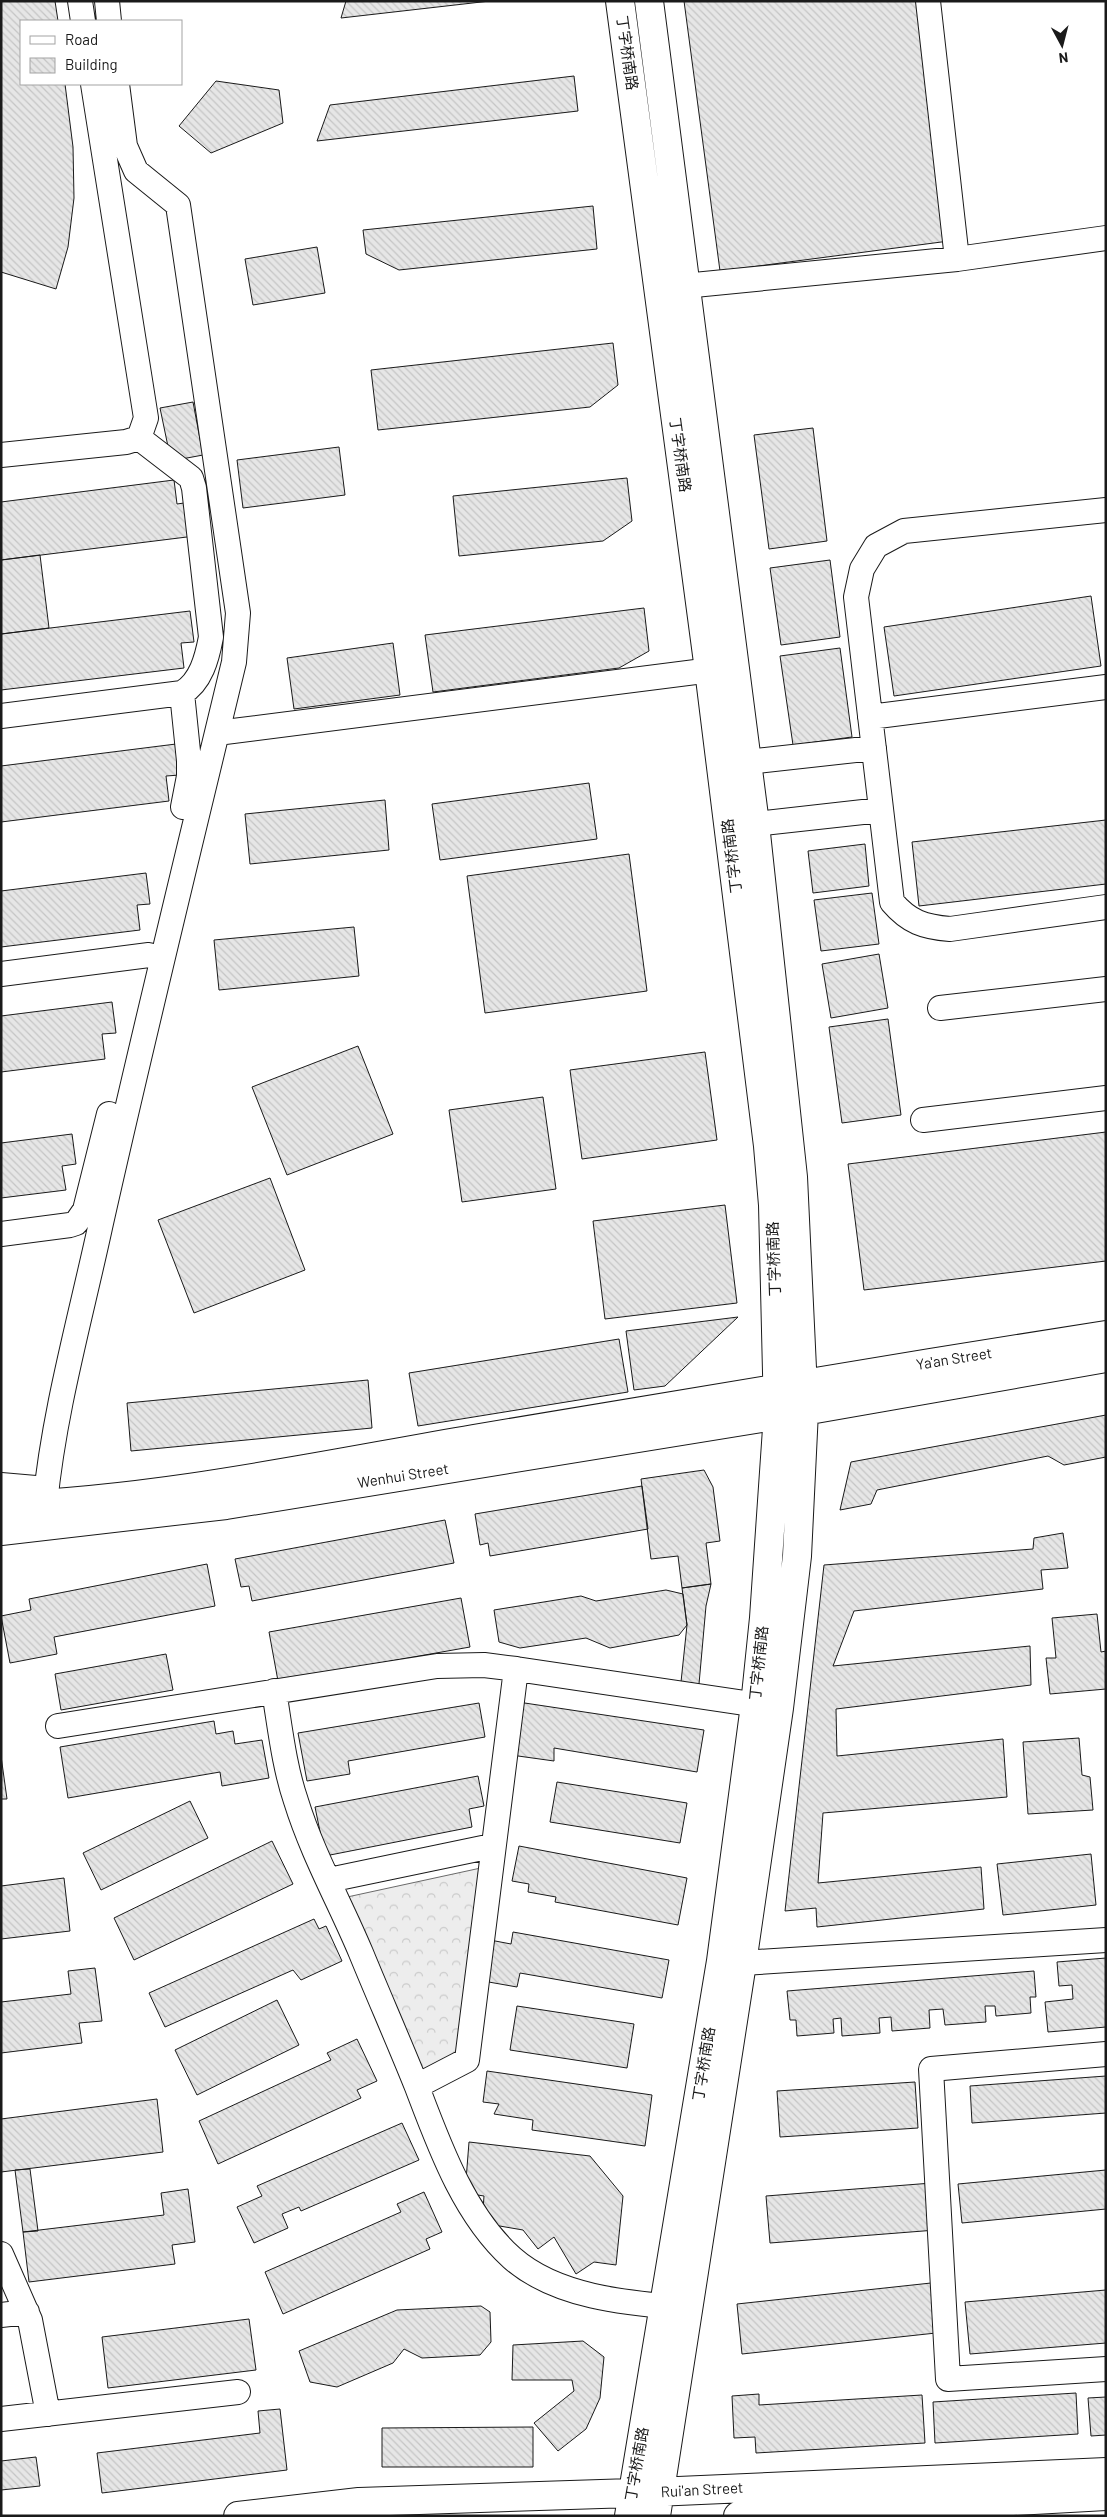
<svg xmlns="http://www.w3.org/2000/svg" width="1107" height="2517" font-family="Barlow,'Noto Sans SC',sans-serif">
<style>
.forest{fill:url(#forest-crowns);stroke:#6a6a6a}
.building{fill:url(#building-back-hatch);stroke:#1a1a1a}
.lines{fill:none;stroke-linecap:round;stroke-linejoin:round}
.minor-casing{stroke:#1a1a1a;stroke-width:26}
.major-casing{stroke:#1a1a1a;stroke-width:30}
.minor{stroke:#fff;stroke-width:24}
.major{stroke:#fff;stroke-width:28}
.labels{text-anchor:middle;stroke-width:4;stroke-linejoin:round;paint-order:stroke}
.street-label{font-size:15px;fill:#1a1a1a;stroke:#fff}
</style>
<defs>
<pattern id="forest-crowns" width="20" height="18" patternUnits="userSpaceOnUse" patternTransform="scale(1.25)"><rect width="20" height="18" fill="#ededed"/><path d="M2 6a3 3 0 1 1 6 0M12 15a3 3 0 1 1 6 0" fill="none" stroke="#cbcbcb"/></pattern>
<pattern id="building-back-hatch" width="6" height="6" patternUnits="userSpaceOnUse" patternTransform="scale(1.25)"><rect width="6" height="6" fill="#e6e6e6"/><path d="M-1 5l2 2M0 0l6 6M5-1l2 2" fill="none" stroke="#c5c5c5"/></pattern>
</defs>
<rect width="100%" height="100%" fill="#fff"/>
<path class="forest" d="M490 1866 467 2060 417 2086 338 1899Z"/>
<path class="building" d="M1 1H55L58 21H21V84H65L73 147 74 198 68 247 56 289 1 272Z
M346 1H490L341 18Z
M684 1H917L949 241 720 271Z
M574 76 578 111 317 141 330 105Z
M216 81 279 90 283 123 211 153 179 126Z
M593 206 597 249 399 270 366 254 363 230Z
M317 247 325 293 253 305 245 259Z
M613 343 618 385 590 407 378 430 371 370Z
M193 402 203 455 171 461 160 408Z
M813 428 827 541 769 549 754 435Z
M339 447 345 495 243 508 237 460Z
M627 478 632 521 603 541 459 556 453 496Z
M174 480 177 504 191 502 195 536 1 560V502Z
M40 555 49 628 1 634V560Z
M830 560 840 637 781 645 770 568Z
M1091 596 1101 666 894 696 884 627Z
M644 608 649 651 619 668 433 692 425 635Z
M190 611 194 642 181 643 184 668 1 690V634Z
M393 643 400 695 294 709 287 658Z
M840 648 852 737 793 745 780 656Z
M176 744 180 775 166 776 169 801 1 822V766Z
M589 783 597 839 440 860 432 804Z
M385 800 389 850 250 864 245 814Z
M1106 820V884L919 906 912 842Z
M865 844 869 886 813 893 808 851Z
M629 854 647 991 485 1013 467 876Z
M146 873 150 904 137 905 140 930 1 947V891Z
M872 893 879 944 821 951 814 900Z
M354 927 359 976 219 990 214 940Z
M879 954 888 1008 831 1018 822 964Z
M112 1002 116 1033 102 1034 105 1059 1 1072V1016Z
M888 1019 901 1115 842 1123 829 1027Z
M358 1046 393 1134 287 1175 252 1087Z
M705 1052 717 1140 582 1159 570 1070Z
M543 1097 556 1189 462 1202 449 1110Z
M1106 1132V1261L864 1290 848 1164Z
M72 1134 76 1164 62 1166 66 1190 1 1198V1143Z
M270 1178 305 1270 194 1313 158 1220Z
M725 1205 737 1303 605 1319 593 1221Z
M738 1317 665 1386 634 1390 626 1331Z
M619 1339 628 1392 418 1426 409 1373Z
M368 1380 372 1428 131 1451 127 1403Z
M1106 1415V1457L1064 1465 1048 1456 877 1490 871 1504 840 1510 851 1462Z
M704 1470 713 1487 720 1541 706 1543 711 1584 682 1588 678 1556 651 1559 641 1479Z
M642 1486 648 1529 490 1556 488 1543 480 1545 475 1514Z
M445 1520 454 1563 252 1601 249 1586 241 1587 235 1559Z
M1063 1533 1068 1568 1041 1570 1043 1589 854 1611 833 1666 1030 1646 1031 1685 836 1709 837 1756 1003 1739 1007 1797 823 1813 818 1883 981 1867 984 1909 817 1927 816 1908 785 1911 824 1565 1033 1549 1034 1538Z
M207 1564 215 1606 54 1637 57 1654 10 1663 1 1616 31 1610 29 1599Z
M711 1584 706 1606 699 1684 681 1682 687 1625 682 1588Z
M666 1590 683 1594 687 1625 679 1635 610 1648 586 1638 520 1648 499 1642 494 1610 581 1596 596 1601Z
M461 1598 470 1647 278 1681 269 1632Z
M1097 1614 1101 1652 1106 1651V1689L1050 1694 1046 1658H1056L1052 1618Z
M166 1654 173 1690 61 1710 55 1674Z
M518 1702 704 1730 697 1772 554 1748V1761L511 1755Z
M479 1703 485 1737 348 1761 350 1774 307 1781 298 1733Z
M214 1721 216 1734 233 1731 235 1744 262 1740 269 1778 222 1786 220 1772 68 1798 60 1747Z
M1079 1738 1082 1775 1090 1777 1093 1810 1028 1814 1023 1742Z
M1 1756 7 1799H1Z
M478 1776 484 1806 469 1809 472 1827 325 1856 315 1807Z
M557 1782 687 1803 680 1843 550 1822Z
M190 1801 208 1838 101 1890 83 1853Z
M272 1841 293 1884 134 1960 114 1918Z
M519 1846 687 1878 678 1925 555 1902 556 1897 528 1892 529 1884 512 1881Z
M1091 1854 1096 1905 1003 1915 997 1864Z
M64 1878 70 1931 1 1939V1886Z
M314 1919 319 1929 326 1926 342 1961 301 1980 293 1970 165 2027 149 1993Z
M513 1932 669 1960 662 1998 520 1973 517 1987 483 1981 490 1940 511 1944Z
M1106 1958V2027L1048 2032 1045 2002 1073 1999 1072 1985 1059 1986 1057 1962Z
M95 1968 102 2021 79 2023 82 2043 1 2053V2002L71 1994 68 1971Z
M1034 1971 1036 1997H1030L1031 2013 996 2016 995 2006H985L986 2022 945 2025 943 2009 929 2010 930 2028 892 2031 891 2017 879 2018 880 2033 842 2036 841 2018 833 2019 834 2033 797 2036 796 2020H790L787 1991Z
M277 2000 299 2045 197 2095 175 2050Z
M517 2006 634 2024 627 2068 510 2050Z
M357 2039 377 2081 357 2090 361 2098 218 2164 199 2121 331 2060 327 2053Z
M487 2071 652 2095 645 2146 532 2130 533 2120 494 2114 499 2104 483 2102Z
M1106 2076V2113L972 2123 970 2086Z
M915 2082 918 2128 780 2137 777 2091Z
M157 2099 163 2152 1 2172V2119Z
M402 2123 419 2160 301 2211 299 2207 282 2214 288 2228 254 2243 237 2207 262 2196 257 2186Z
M469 2142 590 2156 623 2196 616 2265 594 2262 576 2274 554 2237 538 2249 523 2230 482 2223 484 2196 465 2193Z
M30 2169 38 2231 23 2232 15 2170Z
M1106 2170V2209L962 2223 958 2184Z
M932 2183 936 2230 770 2243 766 2196Z
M188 2189 195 2242 172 2245 175 2264 29 2282 23 2232 164 2215 161 2193Z
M424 2192 442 2232 426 2239 430 2249 283 2314 265 2272 401 2212 397 2204Z
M931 2283 936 2333 742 2354 737 2304Z
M1106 2290V2343L970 2354 965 2302Z
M481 2306 490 2312 491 2342 480 2355 422 2358 404 2349 393 2363 337 2387 310 2382 299 2351 397 2310Z
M249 2319 256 2370 108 2388 102 2337Z
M583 2341 604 2357 600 2398 586 2429 558 2451 534 2423 574 2391 572 2380H512L513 2345Z
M1076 2393 1078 2434 935 2443 933 2402Z
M759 2394V2405L922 2395 925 2443 756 2453 755 2437 734 2438 732 2396Z
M1106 2397V2435L1091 2436 1088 2398Z
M280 2409 287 2470 102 2493 97 2453 260 2433 258 2411Z
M533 2427V2467H382V2428Z
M36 2457 40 2486 1 2490V2461Z"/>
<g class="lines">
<g class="minor-casing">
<path id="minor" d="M80 1 83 21
M107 1 109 21
M928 1 957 259
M684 286 957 259 1106 238
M1 455 126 442 139 438 146 418 93 84
M1106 510 904 531 876 546 862 569 856 597 892 902C909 922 924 927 950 929L1106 907
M182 693 189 761V776L183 807
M1 716 182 693C201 682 207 658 211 637L194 488 191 478 139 438
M870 717 1106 687
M217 733 727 668
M747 762 874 748
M755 824 881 810
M1 974 149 955
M940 1008 1106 989
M923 1120 1106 1098
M1 1234 70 1225 76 1223 85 1210 109 1114
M1 1485 47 1489
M45 1504C54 1410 81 1316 101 1223 143 1036 189 849 234 662L238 613 178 205 136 171 125 146 117 84
M274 1691C280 1727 284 1766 296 1801 312 1853 340 1903 361 1953 379 1997 399 2042 417 2087 439 2145 464 2215 512 2258 556 2297 626 2303 683 2308
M58 1726 437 1666 484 1665 516 1669 772 1707
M329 1880 492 1846
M742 1963 1106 1940
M1106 2054 931 2069 948 2379 1106 2369
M417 2086 467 2060 516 1669
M1 2254 30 2320 48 2414
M1 2315 27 2312
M1 2419 238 2392"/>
</g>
<g class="major-casing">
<path id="major" d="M620 1 709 670 768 1146 773 1205 778 1414 764 1618 755 1705 721 1961 629 2516
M649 1 755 824 793 1177 804 1411 797 1556 779 1708 742 1963 656 2516
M1 1506C160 1500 317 1466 474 1439 684 1403 895 1368 1106 1335
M1 1531 226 1505 804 1411 1106 1358
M238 2516 359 2502 632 2493 1106 2472
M738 2516 1106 2496"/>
</g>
<use href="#minor" class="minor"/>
<use href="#major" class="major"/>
</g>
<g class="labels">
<g class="street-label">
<text transform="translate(627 53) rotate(82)" y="5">丁字桥南路</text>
<text transform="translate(680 455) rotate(82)" y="5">丁字桥南路</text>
<text transform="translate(732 856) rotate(-97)" y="5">丁字桥南路</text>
<text transform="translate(774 1259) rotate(-92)" y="5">丁字桥南路</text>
<text transform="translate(954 1359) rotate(-9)" y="5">Ya'an Street</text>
<text transform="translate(403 1476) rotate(-9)" y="5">Wenhui Street</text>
<text transform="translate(759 1663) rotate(-84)" y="5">丁字桥南路</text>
<text transform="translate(704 2064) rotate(-81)" y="5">丁字桥南路</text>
<text transform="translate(637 2464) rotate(-80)" y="5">丁字桥南路</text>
<text transform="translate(702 2490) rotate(-3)" y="5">Rui'an Street</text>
</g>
</g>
<rect width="1107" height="2517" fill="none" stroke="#1a1a1a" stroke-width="5"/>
<rect x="20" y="20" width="162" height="65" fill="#ffffff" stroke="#a3a3a3"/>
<rect x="30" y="36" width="25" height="8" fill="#ffffff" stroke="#a3a3a3"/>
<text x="65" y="45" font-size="15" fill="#1a1a1a">Road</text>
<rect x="30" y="58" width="25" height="15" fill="url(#building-back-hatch)" stroke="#a3a3a3"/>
<text x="65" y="70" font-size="15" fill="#1a1a1a">Building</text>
<g transform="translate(1062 45) rotate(173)" stroke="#ffffff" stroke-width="4" paint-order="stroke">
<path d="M0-4L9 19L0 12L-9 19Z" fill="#1a1a1a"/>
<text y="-8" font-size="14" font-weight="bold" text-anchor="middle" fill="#1a1a1a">N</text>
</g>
</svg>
